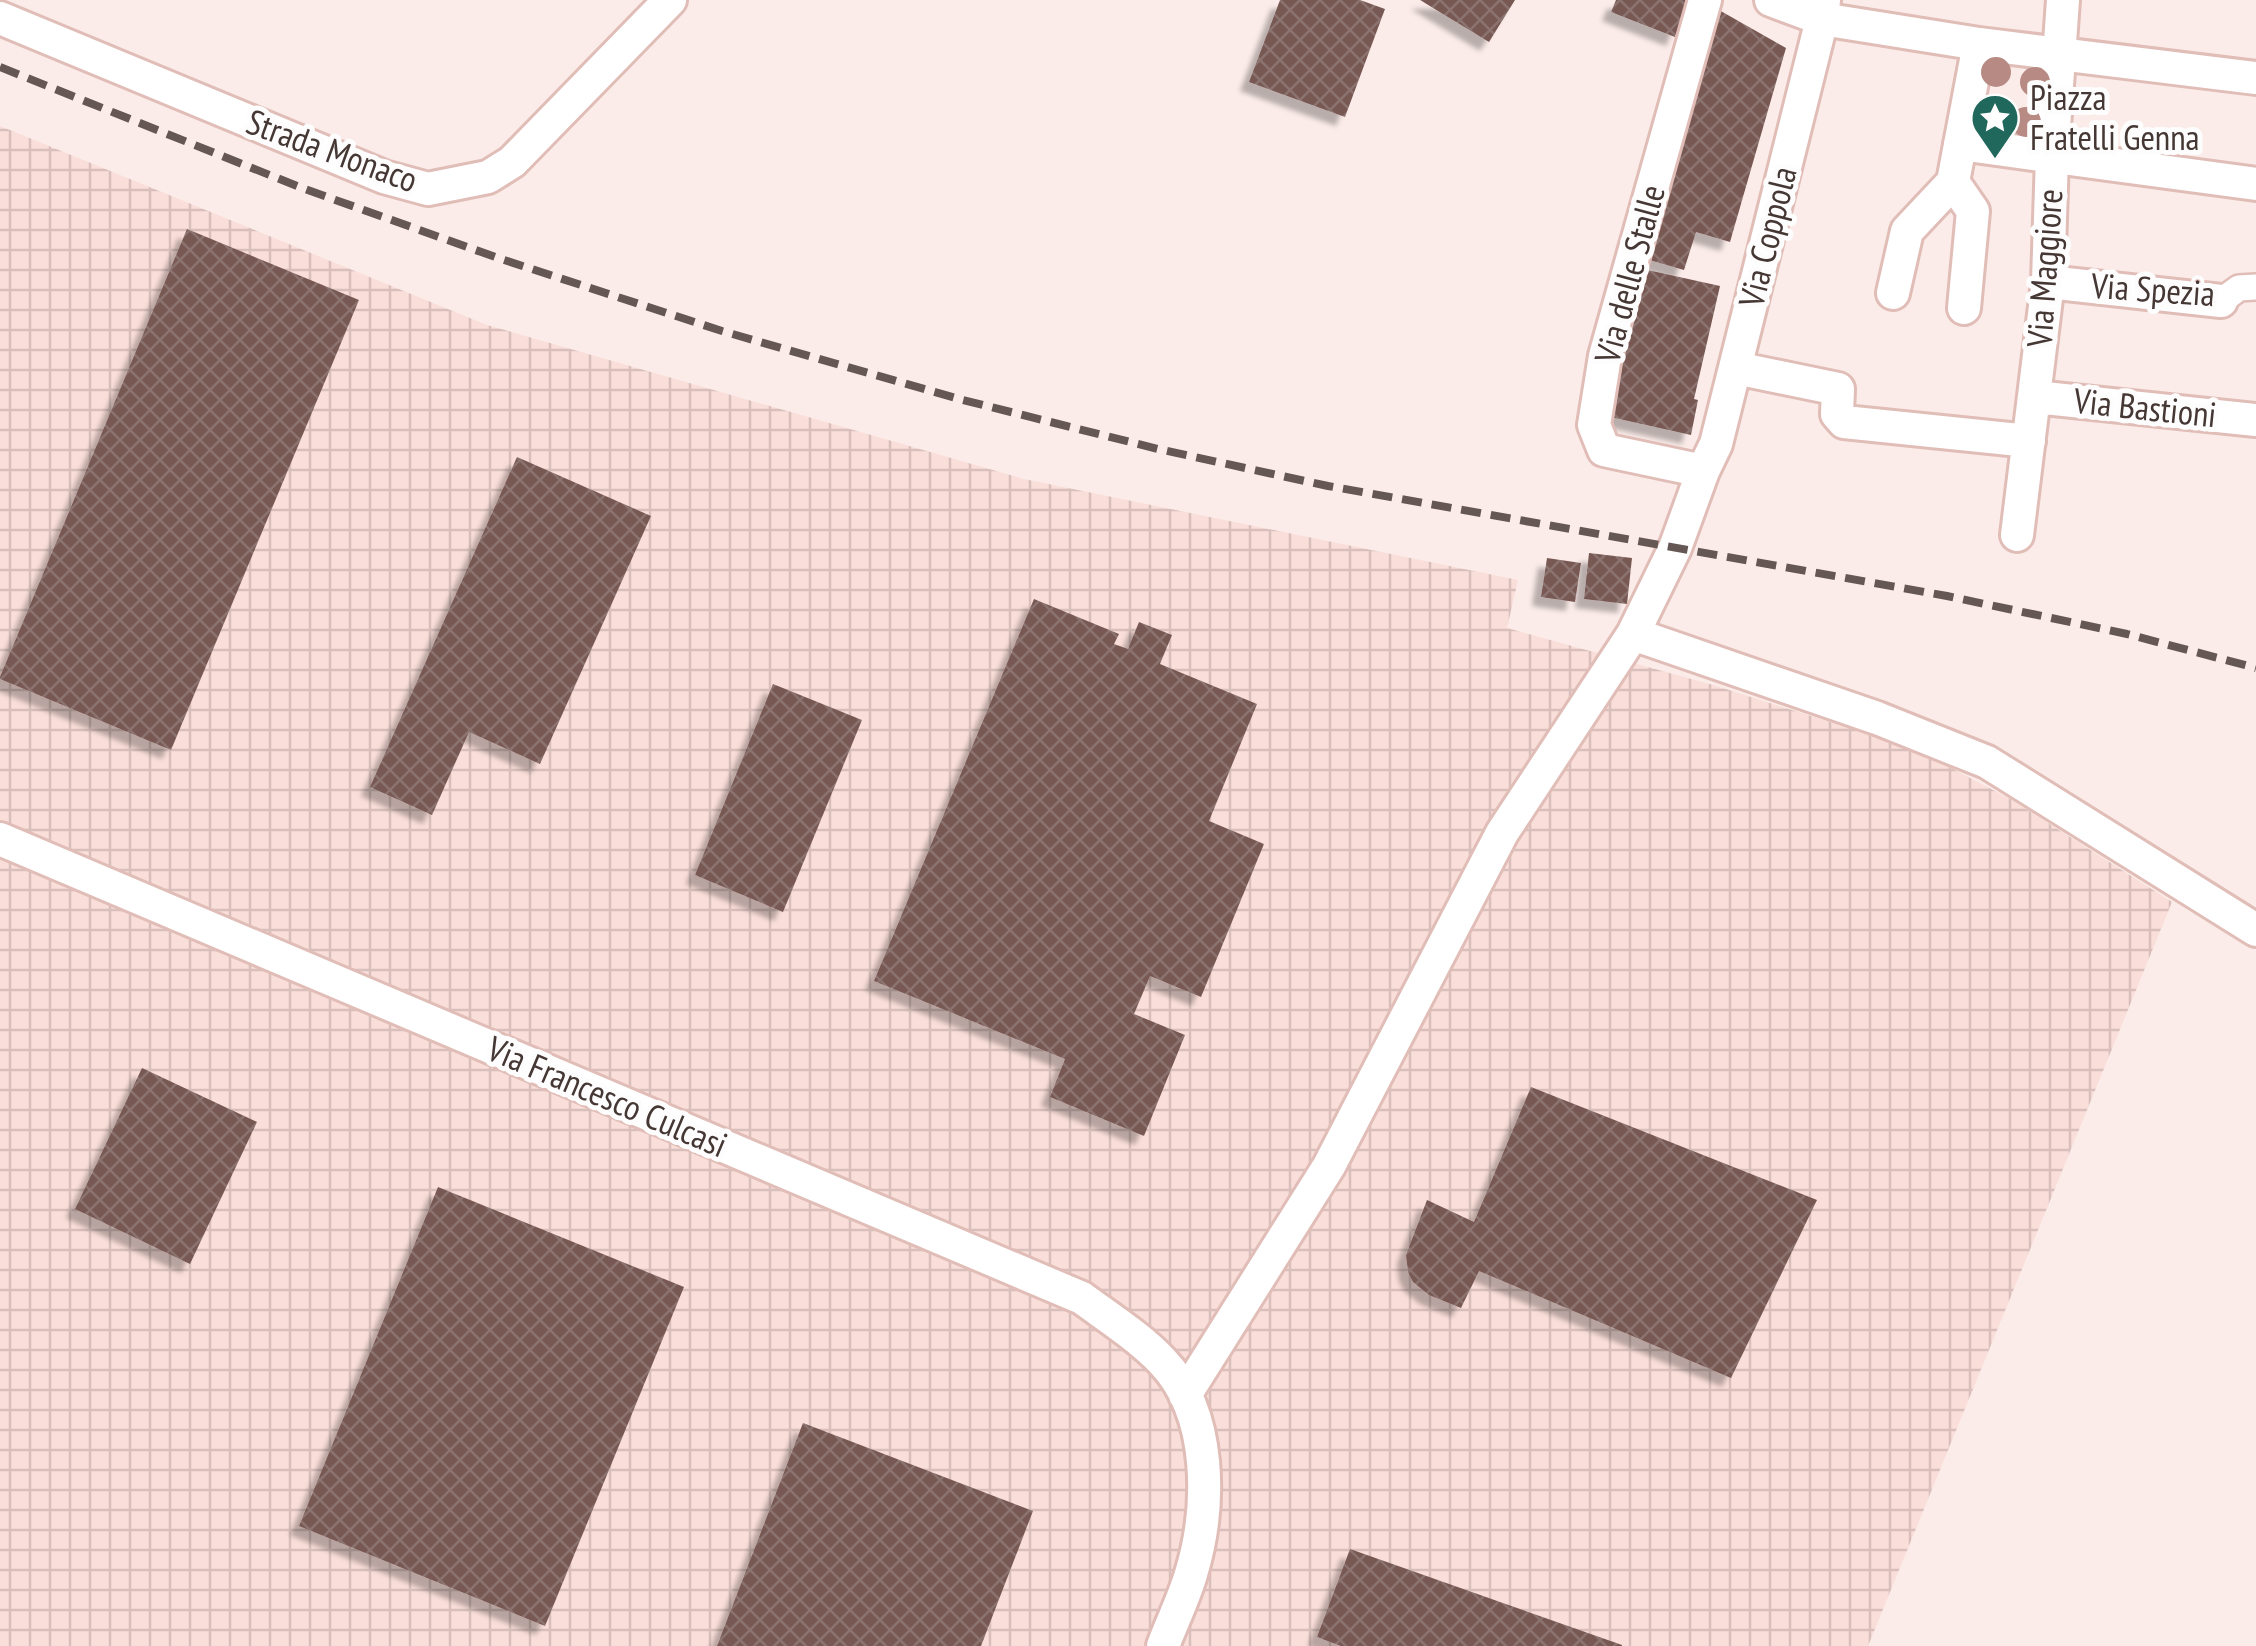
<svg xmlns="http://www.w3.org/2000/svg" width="2256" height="1646" font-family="'PT Sans Narrow',sans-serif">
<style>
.industrial{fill:url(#industrial-grid)}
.building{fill:url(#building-cross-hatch);filter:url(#shadow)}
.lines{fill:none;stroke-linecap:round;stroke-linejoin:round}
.pedestrian-casing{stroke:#e1bdb7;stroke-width:30}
.minor-casing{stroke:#e1bdb7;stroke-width:38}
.pedestrian{stroke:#fff;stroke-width:25}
.minor{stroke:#fff;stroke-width:32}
.rail{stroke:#655754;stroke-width:8;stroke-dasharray:20 10;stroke-linecap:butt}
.tree{fill:#b78a83}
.labels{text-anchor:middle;stroke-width:10;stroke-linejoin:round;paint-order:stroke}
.poi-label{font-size:35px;fill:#453734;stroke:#fdfdfd;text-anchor:start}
.street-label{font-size:35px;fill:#453734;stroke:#fdfdfd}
</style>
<defs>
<pattern id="industrial-grid" width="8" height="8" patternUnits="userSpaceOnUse" patternTransform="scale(2.5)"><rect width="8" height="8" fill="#faded9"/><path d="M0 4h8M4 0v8" fill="none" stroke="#d8bfbb"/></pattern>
<pattern id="building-cross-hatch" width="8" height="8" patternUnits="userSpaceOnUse" patternTransform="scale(2.5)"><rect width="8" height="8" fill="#775853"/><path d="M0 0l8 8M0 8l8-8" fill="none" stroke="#8b736f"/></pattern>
<filter id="shadow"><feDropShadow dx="-9" dy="9" stdDeviation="2.5" flood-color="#0004"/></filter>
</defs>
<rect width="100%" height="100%" fill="#fbece9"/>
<path class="industrial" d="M0 126 487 325 1024 479 1518 580 1507 628 1713 685 1915 749 2012 800 2172 902 1868 1646H0Z"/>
<path class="building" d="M1280 0H1360L1385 9 1345 117 1249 82Z
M1420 0H1515L1489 42Z
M1616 0H1690L1675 37 1611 12Z
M1719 10 1786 48 1730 242 1696 232 1684 270 1646 259Z
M187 229 359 300 171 750 0 679V677Z
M1643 269 1720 286 1694 399 1698 400 1691 435 1606 416 1614 382 1618 383Z
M517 457 651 516 540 764 469 732 432 815 370 787Z
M1589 553 1632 558 1627 604 1584 599Z
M1547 558 1581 563 1575 602 1541 597Z
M1034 599 1119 634 1114 644 1128 649 1139 622 1172 635 1160 664 1257 704 1209 821 1264 844 1201 997 1150 976 1134 1014 1185 1035 1144 1136 1050 1097 1065 1059 874 981Z
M773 684 862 720 783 912 695 875Z
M142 1068 257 1122 190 1264 75 1209Z
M1531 1087 1817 1200 1731 1378 1479 1271 1461 1308 1429 1295 1413 1282 1408 1272 1406 1255 1427 1200 1474 1222Z
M438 1187 684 1287 545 1626 299 1526Z
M803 1423 1033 1511 981 1646H717Z
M1350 1549 1622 1645V1646H1341L1317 1637Z"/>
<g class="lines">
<g class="pedestrian-casing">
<path id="pedestrian" d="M2221 301 2239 288 2256 287"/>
</g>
<g class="minor-casing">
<path id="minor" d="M1771 0 1822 19 1979 44 2256 78
M0 18 384 177 428 189 488 177 512 162 670 0
M1960 144 2256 184
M1953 182 1973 211 1964 308
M2048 282 2221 301
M1893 293 1907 231 1953 182 1979 44
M1736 368 1838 389 1837 414 1844 422 2029 441
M2035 397 2256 420
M1703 471 1604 450 1594 425 1605 356 1705 0
M2017 535 2048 282 2052 156 2063 0
M1633 634 1877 718 1987 762 2256 930
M0 839 1082 1298C1109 1318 1139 1337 1162 1361 1213 1414 1211 1508 1191 1574 1184 1598 1172 1622 1163 1646
M1185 1395 1329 1166 1502 833 1633 634 1675 548 1703 471 1716 444 1822 19 1824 0"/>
</g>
<use href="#pedestrian" class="pedestrian"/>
<use href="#minor" class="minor"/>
<path class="rail" d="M0 67 302 188 498 258 722 331 959 399 1158 449 1328 486 1947 596 2127 634 2256 668"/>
</g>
<g class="tree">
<circle cx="1996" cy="72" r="15"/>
<circle cx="2035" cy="82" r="15"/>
<circle cx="1990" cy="121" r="15"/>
<circle cx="2026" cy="122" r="15"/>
</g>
<defs>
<g id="sight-pin" transform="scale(2.5)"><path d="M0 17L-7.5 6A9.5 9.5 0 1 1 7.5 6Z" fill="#20675c" stroke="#fdfdfd"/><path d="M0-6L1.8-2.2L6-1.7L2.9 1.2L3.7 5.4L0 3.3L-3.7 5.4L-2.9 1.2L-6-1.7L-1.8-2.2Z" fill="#fff"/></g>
</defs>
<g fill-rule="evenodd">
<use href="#sight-pin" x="1995" y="118"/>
</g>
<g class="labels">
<g class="poi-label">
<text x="2030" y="110">Piazza<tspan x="2030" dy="40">Fratelli Genna</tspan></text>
</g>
<g class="street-label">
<text transform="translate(332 151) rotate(20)" y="12">Strada Monaco</text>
<text transform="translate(1768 237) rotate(-76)" y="12">Via Coppola</text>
<text transform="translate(2045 268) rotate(-86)" y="12">Via Maggiore</text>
<text transform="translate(1630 274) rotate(-75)" y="12">Via delle Stalle</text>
<text transform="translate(2153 290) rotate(4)" y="12">Via Spezia</text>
<text transform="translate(2145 408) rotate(6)" y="12">Via Bastioni</text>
<text transform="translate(607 1097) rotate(23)" y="12">Via Francesco Culcasi</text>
</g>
</g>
</svg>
